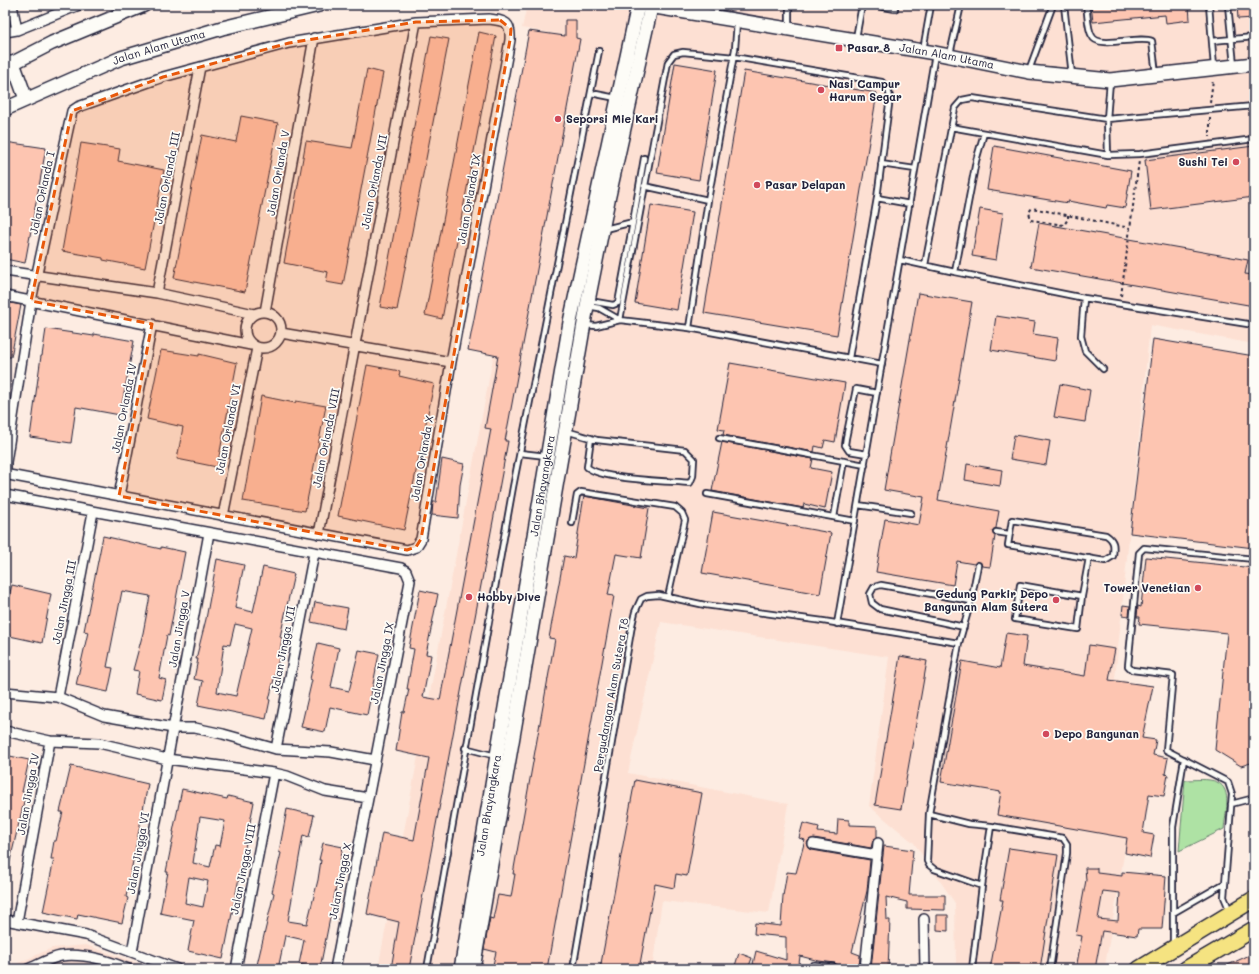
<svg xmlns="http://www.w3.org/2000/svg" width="1259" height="974" font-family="Mali,sans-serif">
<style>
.built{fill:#fde0d3}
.green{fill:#aee2a4;stroke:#688270}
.building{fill:#fdc5b1;stroke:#22223b;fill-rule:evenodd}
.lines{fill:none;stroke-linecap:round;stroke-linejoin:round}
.service-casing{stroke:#22223b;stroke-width:8}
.minor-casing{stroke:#22223b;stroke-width:12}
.secondary-casing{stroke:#22223b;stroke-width:16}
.primary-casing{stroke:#22223b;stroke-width:18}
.path{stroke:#22223b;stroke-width:2;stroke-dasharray:3 3;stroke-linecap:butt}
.service{stroke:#fdfcf7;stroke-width:4.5}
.minor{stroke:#fdfcf7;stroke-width:9}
.secondary{stroke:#fdfcf7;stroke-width:13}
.primary{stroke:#f5e381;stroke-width:15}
.marked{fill:#e8590c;fill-opacity:0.2;stroke:#e8590c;stroke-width:3;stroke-dasharray:8 5;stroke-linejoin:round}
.poi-dot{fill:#d1495b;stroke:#fdfcf7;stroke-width:1.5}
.labels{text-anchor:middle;stroke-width:3.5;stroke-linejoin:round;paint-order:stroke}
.street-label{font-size:11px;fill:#22223b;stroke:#fdfcf7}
.poi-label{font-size:11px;font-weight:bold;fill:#22223b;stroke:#fdfcf7;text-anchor:start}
</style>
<rect width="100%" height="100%" fill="#fdece2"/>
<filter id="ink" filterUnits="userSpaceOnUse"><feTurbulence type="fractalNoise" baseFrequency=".025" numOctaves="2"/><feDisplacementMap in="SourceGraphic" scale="8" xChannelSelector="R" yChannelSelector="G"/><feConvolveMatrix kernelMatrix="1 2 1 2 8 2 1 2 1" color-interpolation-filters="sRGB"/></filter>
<g filter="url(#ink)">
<path class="built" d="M527 5H581L619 11 623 5H1254V344L1150 325 1115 679 1153 686 1105 966 1101 969H956L955 903 914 843 869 806 889 657 661 622 628 773 788 804 769 913 662 901 652 969H378L554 34 522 28Z
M86 945 154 969H5L52 948Z"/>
<path class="green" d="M1185 780C1194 780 1209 778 1217 782 1233 789 1225 815 1224 829L1179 851Z"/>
<path class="building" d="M1091 5H1189L1190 20 1166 23 1165 15 1093 22Z
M1237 5H1254V18L1238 19Z
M565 20H576V38L580 39 505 441H508L409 969H391L399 922 367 914 382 833 414 840 429 758 396 751 402 712H404L409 689H407L414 649 409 648 420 590 438 594 426 654 431 655 423 697 440 700 491 429 485 428 498 356 468 350 529 31 565 36Z
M479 32 496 36 442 319 425 315Z
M431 36 449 39 397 310 380 307Z
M675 63 717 70 699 180 657 173Z
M367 69 383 73 343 285 326 282 328 272 284 263 306 141 352 148Z
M744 71 877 93 837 335 704 313Z
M241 116 278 123 245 292 174 278 202 135 236 142Z
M5 142 46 148 25 263 5 259Z
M81 143 120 149 118 161 164 170 145 268 103 260V258L62 251Z
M994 146 1131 171 1125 208 1107 205 1106 208 1068 201V203L987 190Z
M1254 146V197L1151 210 1145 160Z
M651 205 693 212 677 310 635 303Z
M980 209 1003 213 996 260 972 256Z
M1039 223 1248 260 1245 274 1254 275V306L1031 267Z
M918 293 972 302 938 500 999 511 996 528 992 531 995 536 990 567 982 566 978 561 974 564 957 561 953 585 876 572 885 519 919 525 924 497 884 490Z
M5 302 21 305 11 357H5Z
M996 316 1035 322 1033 334 1058 338 1055 361 991 350Z
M46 329 94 336V334L134 341 120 415 76 407 71 443 30 437 41 356H42Z
M1153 339 1254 356V548L1130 533Z
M161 350 199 356V354L237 363 217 467 177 459 183 427 147 419Z
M730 363 845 383 835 442 825 440 823 448 815 446 814 452 723 435 724 430 718 429Z
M367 365 400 371 399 376 434 384 404 530 338 516Z
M1060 384 1090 390 1085 422 1054 417Z
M261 396 295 403 296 401 326 406 305 511 243 501Z
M1014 435 1050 441 1046 465 1010 459Z
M722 442 813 459 811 468 832 472 825 509 804 504 803 508 712 491Z
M442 459 464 464 460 485 458 518 432 515 433 502H436Z
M967 464 1002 470 1000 486 965 480Z
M584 496 649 508 641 558 616 554 608 595 614 596 547 969H492L496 952 484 949 490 918 493 919 498 895 511 897 515 874H513L555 639 549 638 564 556 574 558Z
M713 512 831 533 820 594 702 573Z
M103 536 161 549V547L185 552 169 636 167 635 159 678 166 680 162 700 135 694 139 671 133 670 143 633 150 596 122 591 107 667 113 668 108 692 76 685 88 632 84 631Z
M1146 557 1254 568V762L1241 766 1215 750 1227 633 1139 624 1140 617H1137L1138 606 1141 607Z
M217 559 244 565 235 608 253 612 263 567 294 574 280 637 282 638 279 658 269 700H270L266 719 198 705 203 681 194 679 198 659H196L206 619ZM235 624 252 628 236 696 217 692 224 644 230 645Z
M12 585 51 594 42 643 5 635V611Z
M315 602 348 608 344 629 311 622Z
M1123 605 1130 606 1129 616 1122 615Z
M1006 633 1027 636 1023 666 1085 676 1089 645 1115 649 1109 680 1153 686 1142 738 1156 740 1153 755 1168 758 1165 774 1168 775 1164 796 1149 794 1143 833 1154 835 1150 858 1125 853 1127 838 997 815 1001 792 941 782 962 661 1000 668Z
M318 643 339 648 331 687 349 691 359 650 379 654 367 715 330 707 325 732 301 727 312 680 310 679Z
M900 656 927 661 901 809 875 805Z
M5 755 29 760 22 792 26 793 9 865H5Z
M71 766 148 784 126 897 128 898 122 923 78 914 77 919 43 912 54 859H51L54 841H56L63 812H60Z
M635 780 702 793 687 876 676 874 674 888 655 884 639 969H600Z
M182 789 227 799 228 796 254 802 223 959 188 951 194 920 160 913 168 872H166L174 832H173ZM200 817 225 821 220 846 215 845 210 867 193 863ZM189 877 208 881 203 907 185 903Z
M287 809 314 815 309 837 303 835 288 921 307 924 318 880 321 860H319L323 843 343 847 339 868H340L320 968 299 964 304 940 287 936H285L278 969H256L274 893 272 892 281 853 279 852Z
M838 819 849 820V825L877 826V837L873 840 871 848 814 838 809 840 807 843 809 848 812 850 870 860 867 891 852 952 860 955 859 969 844 966 843 969 840 968 835 963 819 961 800 956 799 964 808 966V969H769L753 964 756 951 786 960V937L754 934 755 923 781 926 783 896 787 872 796 873 805 840 799 838 803 823 819 827 818 832 837 834Z
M884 846 913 850 909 895H945V910L907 909V902L886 897 887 920H890L888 969H871Z
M1009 848 1058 855 1040 969H990L1003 900H1000Z
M1085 868H1097V873L1122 876V872L1166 876 1162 929H1138L1137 936 1102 931 1095 969H1076L1082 936 1076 935 1086 880ZM1103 891 1120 893 1118 921 1098 919Z
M937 915H948V931L937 930Z
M739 953 752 958 748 969H734Z
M1254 953V969H1219L1241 959Z"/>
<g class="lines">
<g class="service-casing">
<path id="service" d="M873 5 895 9
M1064 5 1072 75
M1086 5C1088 15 1087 28 1092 36 1098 50 1138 35 1152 41L1156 74
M1209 5 1214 67
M1228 5 1234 65
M789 27V5
M856 38 862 5
M1212 41 1254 37
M923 50 931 5
M950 54 961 5
M1029 70 1053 5
M591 93 616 98
M951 127 1108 155 1140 154 1254 139
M984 133 976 161 955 272 1084 298 1254 325
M1108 155 1107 119 1110 81
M881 164 915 169
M644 186 708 200
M877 198 910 204
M633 222 644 158
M900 260 955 272
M925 265 955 108 962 100 972 98 1107 119 1254 106
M1084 298 1081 336 1085 351 1103 369
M590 301 613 305 618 303 633 222 605 229
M587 306 599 308 620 320
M620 320 668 62 674 54 683 52 734 57 882 82 888 89 890 97 877 198 849 358
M585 325 596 326 620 320 689 328 882 364
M689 328 708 200 735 49 737 22
M566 431 597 440 685 450 694 459 693 476 690 483C668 481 602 480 587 467L591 438
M719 438 865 465
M520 453 546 456
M867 454 849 451 845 445 846 438 856 389 877 393
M707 494 855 521
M858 505 911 513
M834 517 844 461
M1012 520 1106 535C1115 541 1114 546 1113 556L1105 561 1008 545Z
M572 523 577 495 581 492 675 507 682 513 685 520 668 597
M996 532 1009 534
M1020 585 1082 596 1078 629 1015 619Z
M1082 596 1089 558
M837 624 935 54
M964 627 880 609 872 603 870 594 874 587 881 585 971 601
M465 748 496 756
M1231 804 1254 798
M929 814 969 824 991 826
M982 886 991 826 1063 838 1067 844V853L1050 969
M1230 911 1224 897 1232 794 1228 782 1166 750 1173 675 1132 670 1128 666 1139 553 1144 548 1254 559
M1173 913 1225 883
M1173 946V827L1184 759
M107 969V960
M427 969 513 487 599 51
M573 969 632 625 635 612 641 599 647 596 659 595 705 605 823 621 959 643
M972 969 982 886 934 869 929 865 927 861 929 814 959 643 971 601 978 565"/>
</g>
<g class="minor-casing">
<path id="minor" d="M12 5 17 30
M489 19C506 21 511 22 510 40L451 362 421 539 416 547 407 550 9 475 6 472V462L31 301 72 111 78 107 163 77 289 43 416 22Z
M5 32 17 30 79 5
M5 271 157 293 254 314
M157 293 200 67
M5 296 251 345
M245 330a18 18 0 1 1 36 0a18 18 0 1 1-36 0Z
M265 312 314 38
M281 333 451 362
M5 495 401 568 406 571 410 581 335 969
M119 496 152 324
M223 516 257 348
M319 534 416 22
M5 692 58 697 104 716 173 728H195L223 734 276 749 331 752 375 760
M58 697 93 512
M5 731 50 741 99 743 167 759 274 773 287 776 325 791 368 798
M276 749 314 553
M813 844 877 855
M924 919 925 969
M5 920 86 935 177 969
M17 922 50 741
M132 952 209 533
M814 967 834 969
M28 969C38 965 50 958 61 956 84 953 107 960 128 969
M236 969 274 773
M865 969 878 843"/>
</g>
<g class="secondary-casing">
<g id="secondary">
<path id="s1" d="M643 5 935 53 1029 72 1110 80 1254 64"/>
<path d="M5 63H13L52 43 144 5"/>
<path d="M13 63 26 99"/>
<path id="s2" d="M5 109 121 58 222 28 319 5"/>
<path id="s3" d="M461 969 570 322 638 5"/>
<path d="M473 969 587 306 608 200 651 7"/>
</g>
</g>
<g class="primary-casing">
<path id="primary" d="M1139 969 1254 899
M1186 969 1254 929"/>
</g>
<path class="path" d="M1210 103 1213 80
M1210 118V137
M1068 215V219L1064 225 1031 220 1029 212 1032 208 1130 228
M1121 296 1139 161"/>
<use href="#service" class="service"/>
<use href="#minor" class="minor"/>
<use href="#secondary" class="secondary"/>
<use href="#primary" class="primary"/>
</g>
</g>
<path class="marked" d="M500 20 511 29 510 40 421 539 416 547 407 550 119 496 152 324 31 301 72 111 163 77 289 43 416 22Z"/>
<g class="poi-dot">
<rect x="835" y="44" width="8" height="8" rx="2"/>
<circle cx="821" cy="90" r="4"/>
<circle cx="558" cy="119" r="4"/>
<circle cx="1236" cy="162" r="4"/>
<circle cx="757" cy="185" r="4"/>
<circle cx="1198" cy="588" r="4"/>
<circle cx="469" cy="597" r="4"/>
<circle cx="1056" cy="600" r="4"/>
<circle cx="1046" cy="734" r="4"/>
</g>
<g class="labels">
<g class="street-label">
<text dy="4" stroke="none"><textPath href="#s2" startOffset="166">Jalan Alam Utama</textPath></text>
<text dy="4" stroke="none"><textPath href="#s1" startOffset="308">Jalan Alam Utama</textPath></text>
<text transform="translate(278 173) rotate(-80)" y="4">Jalan Orlanda V</text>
<text transform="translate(167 178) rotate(-79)" y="4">Jalan Orlanda III</text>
<text transform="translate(374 182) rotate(-79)" y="4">Jalan Orlanda VII</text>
<text transform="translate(42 193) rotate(-78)" y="4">Jalan Orlanda I</text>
<text transform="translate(469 199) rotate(-80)" y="4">Jalan Orlanda IX</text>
<text transform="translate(124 408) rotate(-79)" y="4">Jalan Orlanda IV</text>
<text transform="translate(228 429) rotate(-79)" y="4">Jalan Orlanda VI</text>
<text transform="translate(326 438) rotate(-79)" y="4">Jalan Orlanda VIII</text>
<text transform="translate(422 458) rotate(-80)" y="4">Jalan Orlanda X</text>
<text dy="4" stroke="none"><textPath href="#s3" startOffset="490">Jalan Bhayangkara</textPath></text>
<text transform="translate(64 602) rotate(-79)" y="4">Jalan Jingga III</text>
<text transform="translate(179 629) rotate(-80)" y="4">Jalan Jingga V</text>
<text transform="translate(283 649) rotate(-79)" y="4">Jalan Jingga VII</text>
<text transform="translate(382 663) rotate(-79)" y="4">Jalan Jingga IX</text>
<text transform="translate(611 695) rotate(-80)" y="4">Pergudangan Alam Sutera T8</text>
<text transform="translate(28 794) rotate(-80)" y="4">Jalan Jingga IV</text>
<text dy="4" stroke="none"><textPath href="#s3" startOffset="166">Jalan Bhayangkara</textPath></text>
<text transform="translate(138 853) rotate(-80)" y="4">Jalan Jingga VI</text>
<text transform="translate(243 869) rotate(-79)" y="4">Jalan Jingga VIII</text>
<text transform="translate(340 881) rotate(-79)" y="4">Jalan Jingga X</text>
</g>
<g class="poi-label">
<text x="847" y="52">Pasar 8</text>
<text x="829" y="88">Nasi Campur<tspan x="829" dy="13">Harum Segar</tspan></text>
<text x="566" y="123">Seporsi Mie Kari</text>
<text x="1228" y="166" text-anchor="end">Sushi Tei</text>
<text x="765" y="189">Pasar Delapan</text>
<text x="1190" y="592" text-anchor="end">Tower Venetian</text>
<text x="1048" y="598" text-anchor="end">Gedung Parkir Depo<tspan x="1048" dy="13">Bangunan Alam Sutera</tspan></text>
<text x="477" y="601">Hobby Dive</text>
<text x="1054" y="738">Depo Bangunan</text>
</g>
</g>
<rect width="1259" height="974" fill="none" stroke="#fdfcf7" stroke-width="20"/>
<rect x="10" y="10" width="1239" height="954" fill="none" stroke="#22223b" stroke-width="1.5" filter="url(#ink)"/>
</svg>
